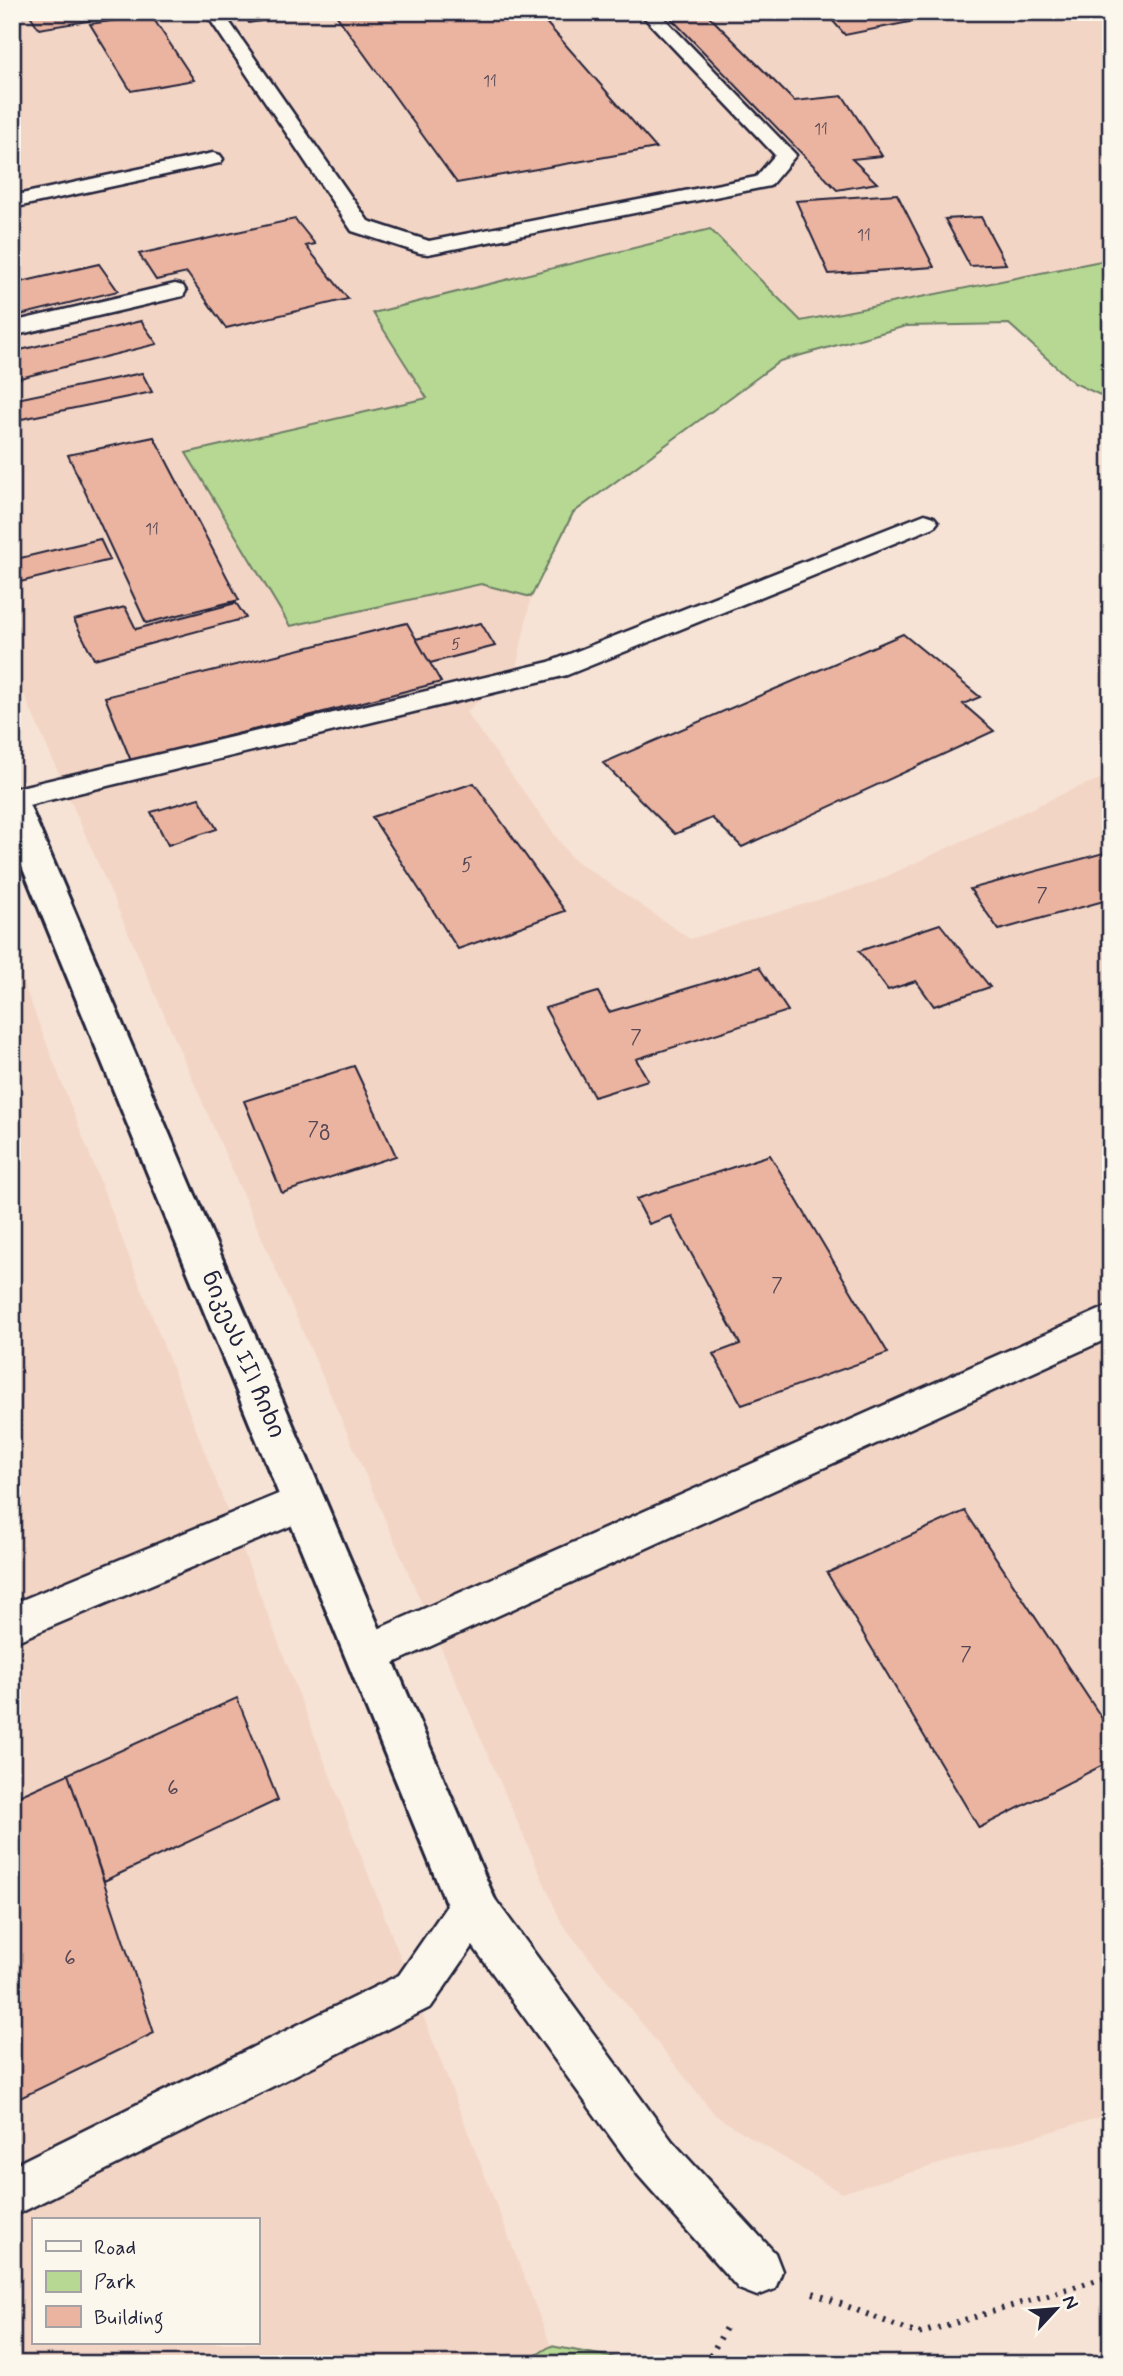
<svg xmlns="http://www.w3.org/2000/svg" width="1123" height="2376" font-family="Mynerve,'Noto Sans Georgian',sans-serif">
<style>
.built{fill:#f3d5c5;fill-rule:evenodd}
.green{fill:#b6d892;stroke:#6c7d66;stroke-width:2}
.building{fill:#ebb4a0;stroke:#22223b;stroke-width:2}
.lines{fill:none;stroke-linecap:round;stroke-linejoin:round}
.service-casing{stroke:#22223b;stroke-width:5}
.minor-casing{stroke:#22223b;stroke-width:6}
.path{stroke:#22223b;stroke-width:6;stroke-dasharray:2.5 7;stroke-linecap:butt}
.service{fill:#fbf7ec;fill-rule:evenodd}
.minor{fill:#fbf7ec;fill-rule:evenodd}
.labels{text-anchor:middle;stroke-width:5;stroke-linejoin:round;paint-order:stroke}
.far-number-label{font-size:16px;fill:#544654}
.number-label{font-size:19px;fill:#544654}
.street-label{font-size:23px;fill:#22223b;stroke:#fbf7ec}
.near-number-label{font-size:23px;fill:#544654}
</style>
<rect width="100%" height="100%" fill="#f6e3d5"/>
<filter id="ink" filterUnits="userSpaceOnUse"><feTurbulence type="fractalNoise" baseFrequency=".0143" numOctaves="2"/><feDisplacementMap in="SourceGraphic" scale="14" xChannelSelector="R" yChannelSelector="G"/><feConvolveMatrix kernelMatrix="1 2 1 2 8 2 1 2 1" color-interpolation-filters="sRGB"/></filter>
<g filter="url(#ink)">
<path class="built" d="M12 12H1083L1111 34V259L801 321 709 229 374 313 428 398 186 453 290 626 481 584 531 597 516 670 466 712 571 857 690 939 870 884 1073 789 1111 775V2114L841 2193 716 2116 562 1924 12 667Z
M12 954 551 2346 521 2364H12ZM33 2220H257V2343H33Z"/>
<path class="green" d="M710 229 801 321 1111 259V400L1074 383 1009 324 906 326 780 361 573 513 531 597 481 584 290 626 186 453 427 398 373 313Z
M551 2346 649 2364H521Z"/>
<path class="building" d="M28 12H142L39 29Z
M243 12H318L249 23Z
M334 12H537L656 148 457 183Z
M665 12H705L794 101 843 96 882 156 852 159 877 183 837 190Z
M825 12H913L919 20 845 35Z
M151 15 194 80 131 91 90 24Z
M897 194 934 267 829 274 796 201Z
M981 217 1006 264 970 266 945 219Z
M295 219 315 244 306 246 348 299 226 328 187 273 156 280 139 254Z
M99 264 118 291 12 317V284Z
M141 321 157 344 12 380V352Z
M142 373 152 392 12 421V400Z
M154 437 239 600 146 623 68 455Z
M100 539 110 560 12 584V560Z
M236 603 246 618 94 659 74 620 125 607 136 629Z
M407 623 441 682 131 761 105 697Z
M481 623 495 646 430 663 416 639Z
M903 634 980 697 963 704 994 731 742 847 712 818 675 834 603 763Z
M474 783 565 911 458 949 372 817Z
M199 798 217 829 168 845 151 812Z
M1111 851V899L999 930 970 889Z
M940 924 990 987 934 1006 916 981 888 990 859 951Z
M759 967 788 1011 636 1059 648 1080 594 1097 545 1008 598 992 609 1012Z
M354 1066 396 1156 282 1193 244 1101Z
M770 1155 888 1353 742 1405 713 1354 740 1344 671 1216 649 1224 636 1199Z
M965 1511 1111 1732V1761L979 1828 827 1573Z
M237 1698 278 1800 104 1881 68 1774Z
M68 1774 154 2033 12 2102V1799Z"/>
<g class="lines">
<g class="service-casing">
<path id="service" d="M218 12 224 14 368 221 429 241 756 177 775 155 639 12H658L796 155 770 186 428 254 420 253 352 231 209 18Z
M213 153 220 155 223 159 220 163 12 208V196Z
M175 284 183 286 186 291 183 296 12 336V322Z
M925 514 934 517 938 522 934 527 567 675 12 809V789L549 662Z
M1111 1305V1337L383 1668 368 1674 353 1668 347 1654 353 1640Z
M305 1483 319 1488 325 1501 319 1514 12 1643V1604Z
M473 1884 489 1891 672 2141 775 2253 782 2271 775 2289 757 2296 739 2289 638 2175 473 1946 431 2007 12 2217V2166L399 1975 457 1891Z"/>
</g>
<g class="minor-casing">
<path id="minor" d="M1098 12H1111V20L1104 18Z
M12 791 23 794 28 802 498 1907 491 1925 473 1932 455 1925 12 842Z"/>
</g>
<path class="path" d="M813 2293 918 2334 1111 2276
M706 2364 728 2324"/>
<use href="#service" class="service"/>
<use href="#minor" class="minor"/>
</g>
</g>
<g class="labels">
<g class="far-number-label">
<text x="490" y="86">11</text>
<text x="821" y="134">11</text>
<text x="864" y="240">11</text>
<text x="152" y="534">11</text>
<text x="456" y="649">5</text>
</g>
<g class="number-label">
<text x="467" y="871">5</text>
<text x="1042" y="901">7</text>
<text x="636" y="1043">7</text>
<text x="319" y="1135">7გ</text>
<text x="777" y="1291">7</text>
<text x="966" y="1660">7</text>
</g>
<g class="street-label">
<text transform="translate(244 1354) rotate(67)" y="8">ნიკეას III ჩიხი</text>
</g>
<g class="near-number-label">
<text x="173" y="1795">6</text>
<text x="70" y="1965">6</text>
</g>
</g>
<rect width="1123" height="2376" fill="none" stroke="#fbf7ec" stroke-width="42"/>
<rect x="21" y="21" width="1081" height="2334" fill="none" stroke="#22223b" stroke-width="2.5" filter="url(#ink)"/>
<rect x="32" y="2218" width="228" height="126" fill="#fbf7ec" stroke="#a4a2a5" stroke-width="2"/>
<rect x="46" y="2241" width="35" height="10" fill="#fbf7ec" stroke="#a4a2a5" stroke-width="2"/>
<text x="94" y="2254" font-size="21" fill="#22223b">Road</text>
<rect x="46" y="2271" width="35" height="21" fill="#b6d892" stroke="#a4a2a5" stroke-width="2"/>
<text x="94" y="2288" font-size="21" fill="#22223b">Park</text>
<rect x="46" y="2306" width="35" height="21" fill="#ebb4a0" stroke="#a4a2a5" stroke-width="2"/>
<text x="94" y="2324" font-size="21" fill="#22223b">Building</text>
<g transform="translate(1056 2309) rotate(64)" stroke="#fbf7ec" stroke-width="5" paint-order="stroke">
<path d="M0-5L12 26L0 18L-12 26Z" fill="#22223b"/>
<text y="-10" font-size="19" font-weight="bold" text-anchor="middle" fill="#22223b">N</text>
</g>
</svg>
